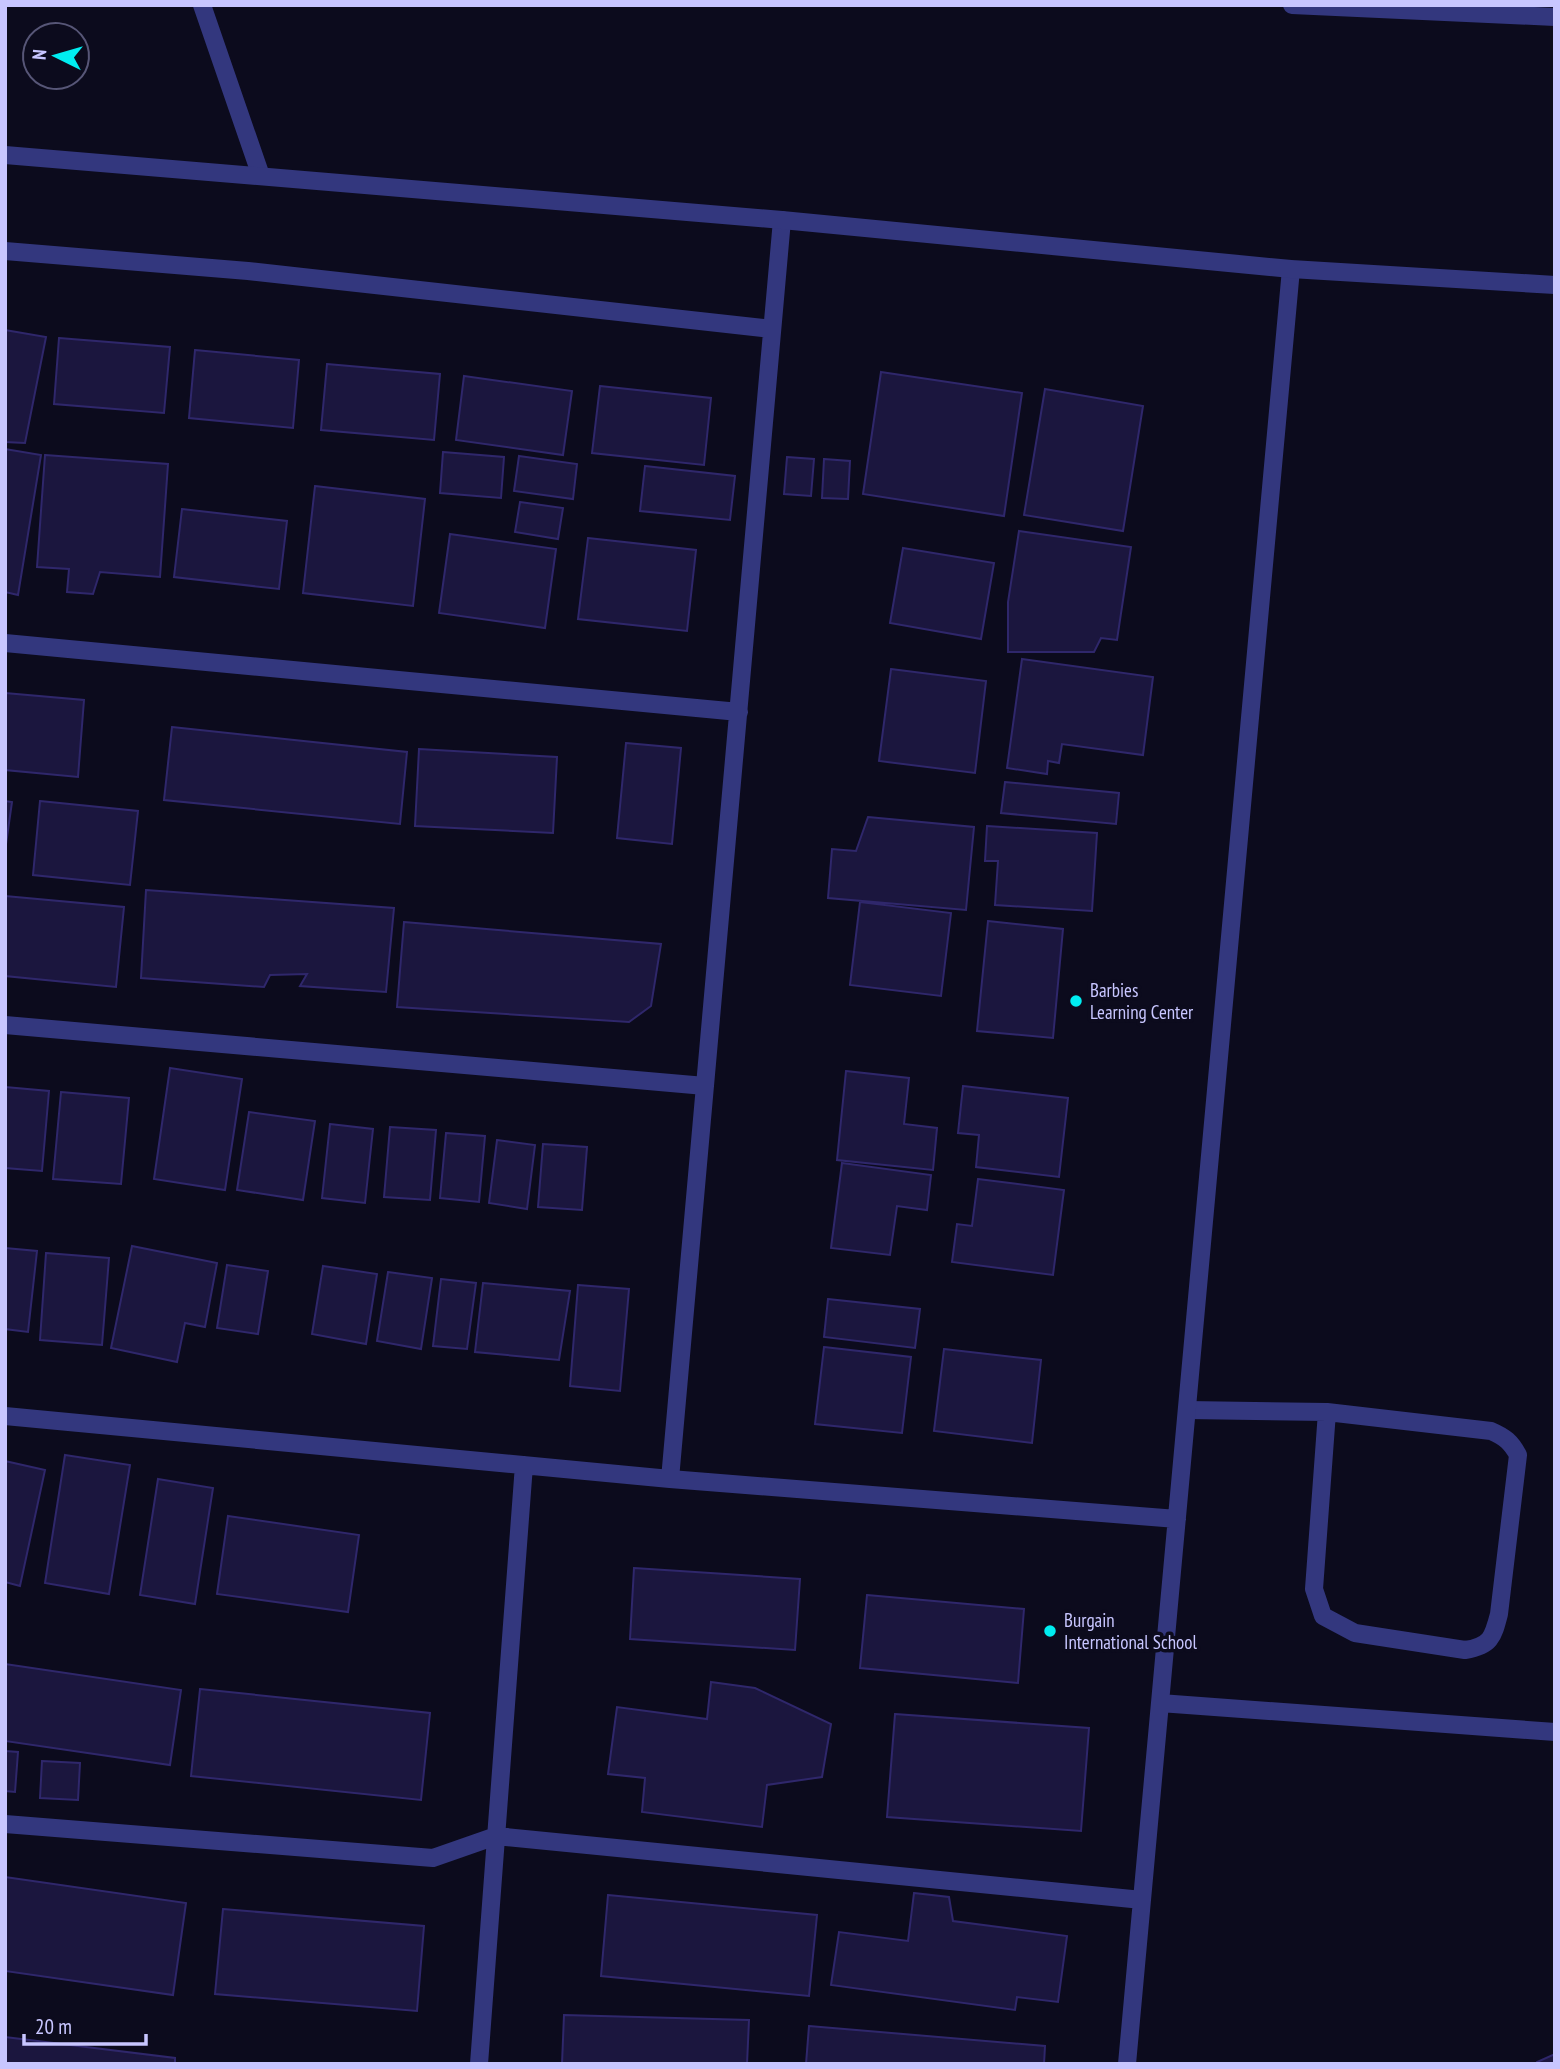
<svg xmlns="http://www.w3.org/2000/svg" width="1560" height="2069" font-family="'PT Sans Narrow',sans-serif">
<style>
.building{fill:#1b163e;stroke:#2f276b;stroke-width:2}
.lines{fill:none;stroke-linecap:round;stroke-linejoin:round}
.service{stroke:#33377e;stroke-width:18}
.minor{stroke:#33377e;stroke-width:18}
.tertiary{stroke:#33377e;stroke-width:18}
.poi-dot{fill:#00edf1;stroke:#0c0b1d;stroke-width:2.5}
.labels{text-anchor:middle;stroke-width:7;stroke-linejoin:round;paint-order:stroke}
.poi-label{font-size:19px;fill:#c8c6ff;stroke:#0c0b1d;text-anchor:start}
</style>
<rect width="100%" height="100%" fill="#0c0b1d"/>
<path class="building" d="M5 330 46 337 25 443 5 442Z
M59 338 170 347 164 413 54 404Z
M195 350 299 360 293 428 189 418Z
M327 364 440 374 434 440 321 430Z
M881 372 1022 393 1004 516 863 494Z
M464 376 572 391 563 455 456 440Z
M600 386 711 398 704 465 592 453Z
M1045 389 1143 406 1123 531 1024 515Z
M5 449 41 455 18 595 5 592Z
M443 452 504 457 501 498 440 493Z
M45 455 168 464 160 577 100 572 93 594 67 592 69 569 37 567Z
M519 456 577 464 573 499 514 491Z
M787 457 814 459 811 496 784 494Z
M824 459 850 461 848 499 822 498Z
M645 466 735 476 730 520 640 511Z
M315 486 425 499 413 606 303 593Z
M520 502 563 508 558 539 515 532Z
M182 509 287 521 279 589 174 577Z
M1019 531 1131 547 1117 640 1101 638 1094 652H1008V602Z
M450 534 556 549 545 628 439 613Z
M588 538 696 550 687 631 578 619Z
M903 548 994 563 981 639 890 623Z
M1022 659 1153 677 1143 755 1062 744 1059 763 1048 761 1047 774 1007 768Z
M891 669 986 681 975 773 879 761Z
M5 693 84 700 78 777 5 770Z
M172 727 407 752 400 824 164 800Z
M626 743 681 748 672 844 617 838Z
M419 749 557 757 553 833 415 826Z
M1005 782 1119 793 1116 824 1001 813Z
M5 801 12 802 5 851Z
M40 801 138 811 130 885 33 875Z
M868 817 974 827 966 910 828 898 832 849 856 851Z
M987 826 1097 833 1092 911 995 905 998 861H985Z
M146 890 394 908 386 992 300 986 307 974 270 975 264 987 141 978Z
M5 896 124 907 116 987 5 976Z
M860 902 951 913 941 996 850 985Z
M988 921 1063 929 1053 1038 977 1031Z
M404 922 661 944 651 1006 629 1022 397 1007Z
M170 1068 242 1079 225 1190 154 1179Z
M846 1071 909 1078 904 1124 937 1128 933 1170 837 1160Z
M963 1086 1068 1098 1059 1177 976 1167 979 1135 958 1133Z
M5 1087 49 1091 42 1171 5 1168Z
M61 1092 129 1098 121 1184 53 1179Z
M249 1112 315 1121 303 1200 237 1190Z
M330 1124 373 1129 365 1203 322 1198Z
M390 1127 436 1130 430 1200 384 1197Z
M446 1133 485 1136 479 1202 440 1198Z
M497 1140 535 1145 527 1209 489 1203Z
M543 1144 587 1147 582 1210 538 1207Z
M842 1163 931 1175 927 1210 897 1206 890 1255 831 1248Z
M978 1179 1064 1190 1053 1275 952 1262 957 1224 972 1226Z
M132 1246 217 1263 205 1327 185 1323 177 1362 111 1348Z
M5 1248 37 1251 28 1332 5 1329Z
M46 1253 109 1258 102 1345 40 1340Z
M227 1265 268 1271 258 1334 217 1328Z
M323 1266 377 1274 366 1344 312 1334Z
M388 1272 432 1278 421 1349 377 1341Z
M441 1279 476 1283 467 1349 433 1346Z
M483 1283 570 1291 559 1360 475 1352Z
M578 1285 629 1289 620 1391 570 1386Z
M828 1299 920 1309 915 1348 824 1337Z
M824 1347 911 1357 902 1433 815 1424Z
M944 1349 1041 1360 1032 1443 934 1431Z
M65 1455 130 1465 109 1594 45 1583Z
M5 1461 45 1470 20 1586 5 1582Z
M158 1479 213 1488 195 1604 140 1595Z
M228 1516 359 1535 348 1612 217 1594Z
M634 1568 800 1579 795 1650 630 1639Z
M867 1595 1024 1609 1018 1683 860 1668Z
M5 1664 181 1690 170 1765 5 1741Z
M711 1682 755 1688 831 1724 822 1777 767 1785 762 1827 642 1812 645 1778 608 1774 617 1707 707 1719Z
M200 1689 430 1713 421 1800 191 1776Z
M895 1714 1089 1728 1081 1831 887 1817Z
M5 1751 18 1752 15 1792 5 1791Z
M42 1761 80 1763 78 1800 40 1798Z
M5 1877 186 1903 173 1995 5 1971Z
M914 1893 949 1897 953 1921 1067 1936 1058 2002 1017 1997 1015 2010 831 1985 839 1932 908 1941Z
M608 1895 817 1915 809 1996 601 1976Z
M223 1909 424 1926 417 2011 215 1994Z
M564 2015 749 2020 747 2064H562Z
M809 2026 1045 2046 1044 2064H806Z
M5 2037 175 2058V2064H5Z
M1555 2054V2064H1536L1537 2062Z"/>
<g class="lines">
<path class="service" d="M1187 1410 1327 1412 1491 1431C1505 1437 1511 1442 1518 1455L1499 1614C1493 1637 1491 1646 1465 1650L1355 1633 1323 1616 1314 1589 1327 1412"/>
<path class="minor" d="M202 5 261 176
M1292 5 1555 17
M5 251 248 271 772 329
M5 643 739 712
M5 1025 705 1086
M5 1416 670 1479 1177 1519
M670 1479 782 220
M1160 1703 1555 1732
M5 1824 433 1858 496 1836 1142 1900
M479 2064 524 1465
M1127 2064 1291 269"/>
<path class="tertiary" d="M5 155 782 220 1291 269 1555 285"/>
</g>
<g class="poi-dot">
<circle cx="1076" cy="1001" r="7"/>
<circle cx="1050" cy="1631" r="7"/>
</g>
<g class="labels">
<g class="poi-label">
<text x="1090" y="997">Barbies<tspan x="1090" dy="22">Learning Center</tspan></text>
<text x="1064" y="1627">Burgain<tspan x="1064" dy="22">International School</tspan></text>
</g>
</g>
<rect width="1560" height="2069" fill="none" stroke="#c8c6ff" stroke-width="14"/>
<g transform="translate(56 56) rotate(275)"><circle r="33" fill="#0c0b1d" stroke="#575677" stroke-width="2"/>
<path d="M0-5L12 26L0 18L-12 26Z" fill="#00edf1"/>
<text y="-10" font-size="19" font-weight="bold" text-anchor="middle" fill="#c8c6ff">N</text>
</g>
<path d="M24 2034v10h122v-10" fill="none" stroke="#c8c6ff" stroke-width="3.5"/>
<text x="35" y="2034" font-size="21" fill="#c8c6ff" stroke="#0c0b1d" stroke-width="5" paint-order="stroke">20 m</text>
</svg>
